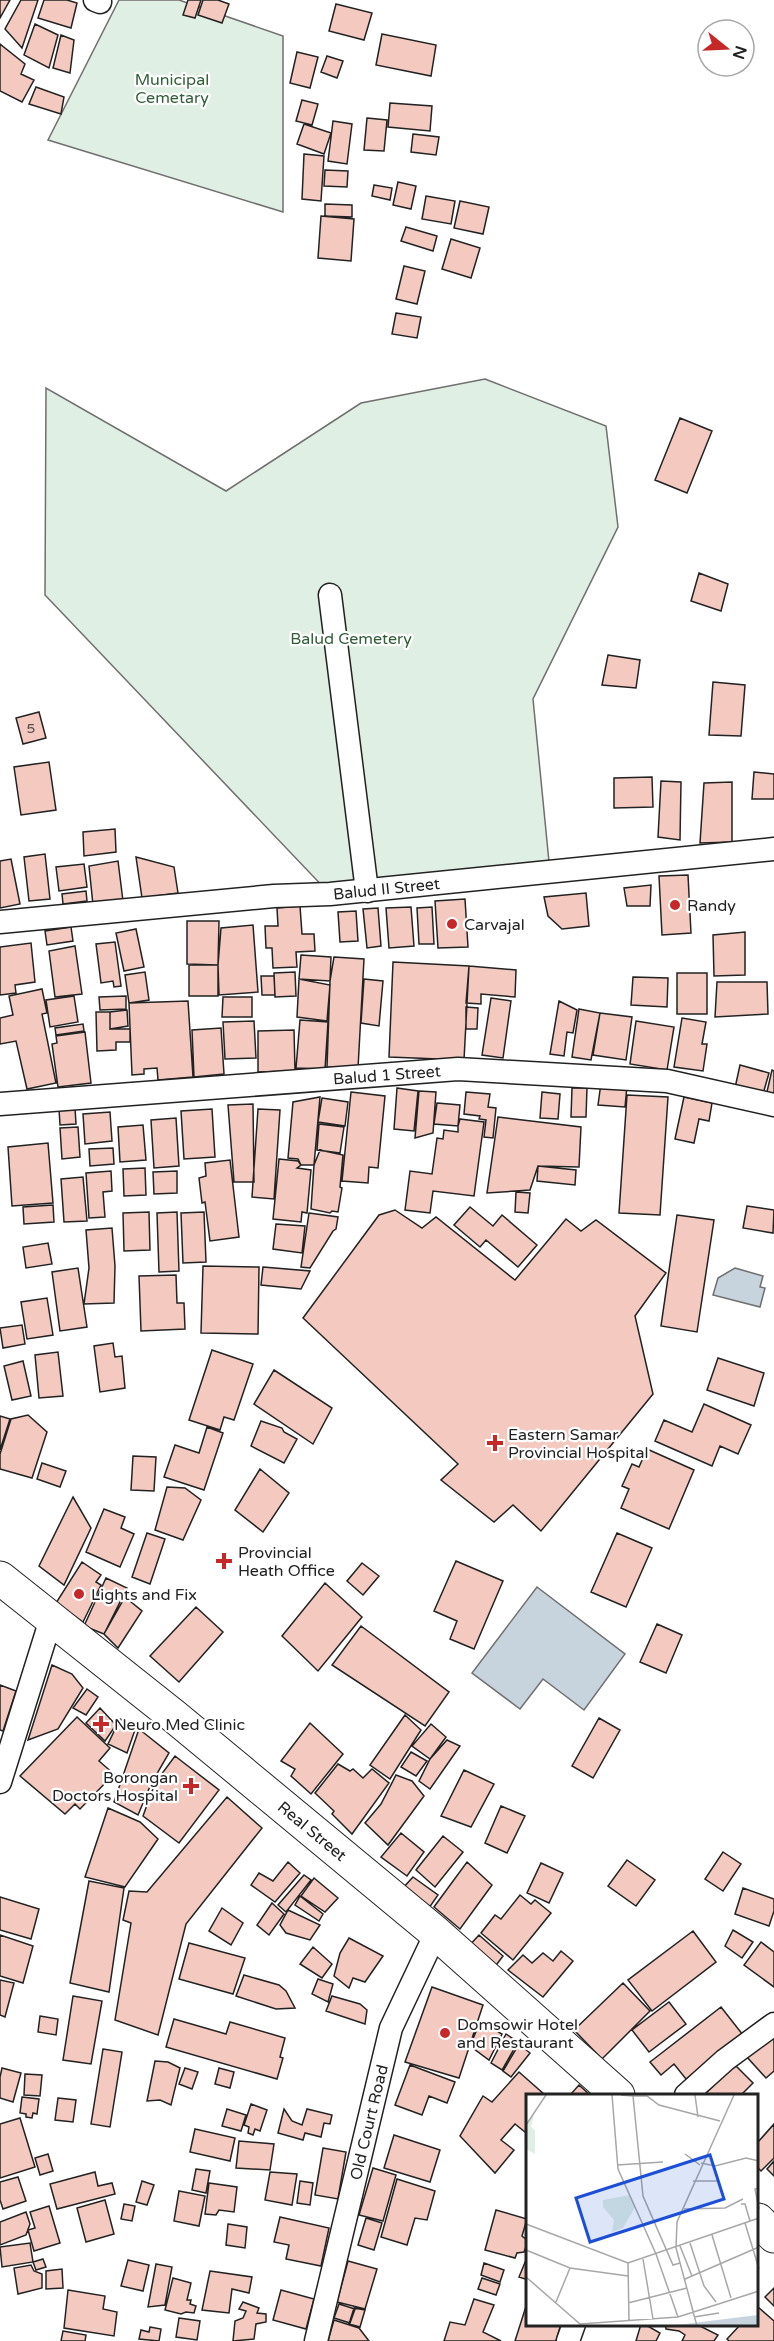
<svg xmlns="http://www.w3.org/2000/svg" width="774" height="2341" font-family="'Varela Round',sans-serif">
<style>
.green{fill:#e0efe3;stroke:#6f6f6f;stroke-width:1.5}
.water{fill:#c7d3dd;stroke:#6f6f6f;stroke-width:1.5}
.building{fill:#f3c9c0;stroke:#222;stroke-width:1.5}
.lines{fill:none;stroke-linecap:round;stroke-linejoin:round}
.street-casing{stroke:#222;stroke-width:25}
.primary-casing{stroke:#222;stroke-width:35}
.street{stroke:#fff;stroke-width:22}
.primary{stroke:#fff;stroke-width:33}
.poi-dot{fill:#c62828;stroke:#fff;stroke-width:2}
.labels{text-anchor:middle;stroke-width:4.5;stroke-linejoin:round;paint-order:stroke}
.number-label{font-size:14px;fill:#564c4a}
.park-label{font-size:16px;fill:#2f5e38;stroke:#fff}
.street-label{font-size:16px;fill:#222;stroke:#fff}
.poi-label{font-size:16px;fill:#222;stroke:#fff;text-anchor:start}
.inset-road{fill:none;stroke:#a7a7a7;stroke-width:1.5}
.view{fill:#1d4ed8;fill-opacity:0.15;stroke:#1d4ed8;stroke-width:3}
.inset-edge{fill:none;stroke:#222;stroke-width:3}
</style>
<rect width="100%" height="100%" fill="#fff"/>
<path class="green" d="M119 0H179L283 36V212L48 140Z
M485 379 606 426 618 527 533 699 550 872 330 894 45 595 46 388 226 491 361 403Z"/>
<path class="water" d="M735 1268 763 1276 760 1287 765 1288 760 1307 713 1295 718 1278Z
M537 1587 625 1654 584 1710 543 1679 520 1709 472 1673Z"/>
<path class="building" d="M0 0H10L0 18Z
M21 0H38L22 48 5 29Z
M44 0H67L77 3 71 28 38 18Z
M188 0H201L195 18 183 15Z
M203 0H218L229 4 222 23 198 15Z
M336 4 372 13 364 40 329 31Z
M35 24 58 35 49 68 24 55Z
M382 34 436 45 431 76 376 65Z
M61 35 74 40 70 73 53 68Z
M0 44 25 64 21 74 34 80 22 102 0 91Z
M297 52 318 57 310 88 290 83Z
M327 56 343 61 337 78 321 72Z
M36 87 64 97 61 114 29 104Z
M302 100 318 104 312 125 296 121Z
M390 103 432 106 430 131 388 127Z
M367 118 387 120 384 151 364 150Z
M333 121 352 124 347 164 328 161Z
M304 124 331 133 324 154 297 144Z
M413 134 439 137 436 155 411 152Z
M304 154 324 156 321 201 302 199Z
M325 170 348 171 347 187 324 186Z
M398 182 416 186 411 209 393 205Z
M374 185 392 188 390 200 372 196Z
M426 196 455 201 451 224 422 219Z
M460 201 489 207 483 234 454 228Z
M325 204 352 205V217L325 216Z
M321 216 354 219 351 261 318 258Z
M406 227 437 236 433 251 401 241Z
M451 239 480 248 471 278 442 269Z
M404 266 425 271 417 304 396 299Z
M396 313 421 317 417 338 392 334Z
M680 418 712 431 687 493 655 480Z
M699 573 728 584 721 611 691 601Z
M608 655 640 660 636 688 602 685Z
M713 682 745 685 741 736 709 735Z
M39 712 46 738 23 744 16 718Z
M49 762 56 810 21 815 14 767Z
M754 772 774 774V799H752Z
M652 777 653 807 614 808V778Z
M661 781 681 782 680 840 658 837Z
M732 782V842L700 843 704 783Z
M115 829 116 852 84 856 83 832Z
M45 854 50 899 29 901 24 857Z
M136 857 174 867 178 893 142 898Z
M11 859 20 904 0 908V861Z
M118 861 123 901 93 905 89 866Z
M84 864 87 887 59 891 56 867Z
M688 875 691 933 662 935 659 876Z
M651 885 650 906H627L624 888Z
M86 891 87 901 63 904 62 894Z
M586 893 589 926 562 929 548 916 544 897Z
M465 899 468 947 438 948 435 901Z
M300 906 302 934H314L315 951 296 952 297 967 273 968 272 948H266L265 926H278L277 908Z
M411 907 414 946 389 948 386 908Z
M432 907 434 944H419L417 908Z
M378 908 381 946 367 948 363 909Z
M356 911 358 941 340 942 338 912Z
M187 921H219L218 965 187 964Z
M253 925 258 992 219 995 218 965 221 928Z
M71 927 73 941 47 945 45 931Z
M136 929 144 967 124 971 116 933Z
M745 932V975L714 976 713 935Z
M115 942 121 986 114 987 113 981 101 983 96 944Z
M31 943 35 982 15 985 16 993 0 995V947Z
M75 946 82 994 55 997 49 951Z
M301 955 331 957 330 981 299 979Z
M334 957 364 959 358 1068 327 1067 330 981Z
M393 962 469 966 464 1060 389 1057Z
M189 965H218V996H189Z
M469 966 516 970 515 997 481 994V1004L466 1003Z
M145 972 149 1000 129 1003 125 975Z
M295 972 296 996 275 997 274 973Z
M677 973H707V1014H677Z
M261 976H274L275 995H262Z
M633 977 668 978 667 1007 631 1005Z
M299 979 330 985 327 1021 297 1017Z
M364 979 383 981 379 1026 361 1023Z
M717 982H767L768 1014 715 1017Z
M42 989 47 1013 42 1014 56 1083 27 1089 16 1041 0 1044V1018L13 1015 9 996Z
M74 996 78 1022 50 1027 46 1000Z
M126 996V1009L100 1010 99 997Z
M223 997H252V1017H222Z
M491 998 511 1001 503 1058 482 1055Z
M188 1001 193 1077 158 1080 157 1068 144 1069V1074L132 1075 129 1003Z
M559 1001 577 1010 573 1033 567 1032 564 1056 550 1054Z
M466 1007 478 1008 477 1029H466Z
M579 1009 600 1013 591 1060 572 1057Z
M127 1010 128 1026 110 1029V1012Z
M96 1012H110V1029H130V1042H116V1050L97 1051Z
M600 1013 632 1017 626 1060 593 1055Z
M682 1018 706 1022 702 1044H707L703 1071 674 1067Z
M300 1020 328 1022 325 1069 296 1068Z
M254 1021 256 1058 225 1059 223 1022Z
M636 1021 674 1027 667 1070 630 1064Z
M83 1024 84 1031 56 1035 55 1028Z
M221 1028 224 1074 194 1077 192 1030Z
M294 1030 295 1071 258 1072V1031Z
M85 1032 91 1083 58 1087 52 1044 57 1043 56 1036Z
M740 1065 769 1073 763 1094 735 1088Z
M772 1070 774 1071V1098L766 1096Z
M601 1083 627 1086 625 1107 598 1105Z
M397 1088 418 1091 414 1131 394 1129Z
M572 1088H587L586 1117H571Z
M419 1091 436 1092 433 1133 415 1138Z
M351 1092 385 1096 378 1168 369 1167 368 1183 342 1181Z
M466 1092 490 1094 488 1107 496 1108 493 1138 484 1137 486 1120 479 1119 480 1116 464 1114Z
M542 1092 560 1094 558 1119 540 1118Z
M627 1095 668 1097 660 1215 619 1213Z
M320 1097 314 1165H301L298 1159 288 1158 293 1102Z
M684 1097 712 1103 709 1121 699 1119 694 1143 675 1139Z
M322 1098 348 1102 345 1126 318 1122Z
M437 1103 460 1105 458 1126 434 1124Z
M253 1104 254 1182H234L228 1105Z
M75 1108 76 1124 60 1125 59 1109Z
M212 1109 215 1157 184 1159 181 1111Z
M258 1109 280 1110 274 1199 252 1197Z
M110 1112 112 1141 85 1144 83 1114Z
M498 1117 581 1127 579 1167 538 1166 530 1190 487 1193Z
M176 1118 179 1166 154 1168 151 1120Z
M460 1119 484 1122 474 1196 433 1191 430 1213 405 1210 410 1171 432 1174 437 1138 443 1139 444 1130 458 1132V1126Z
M319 1124 344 1127 340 1153 317 1150Z
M143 1125 146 1160 120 1162 118 1127Z
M78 1127 80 1157 62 1159 60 1128Z
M48 1143 53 1203 12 1206 8 1147Z
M113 1148 114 1164 90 1166 89 1149Z
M320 1150 343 1155 340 1187 342 1188 338 1212 332 1211 330 1213 311 1209 314 1165Z
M279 1159 298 1161 301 1165 297 1168 311 1170 307 1213 302 1212 301 1222 273 1219Z
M230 1160 239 1237 210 1241 205 1202 202 1203 199 1178 206 1176 205 1163Z
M538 1166 576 1170 575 1185 537 1181Z
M145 1168 146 1195 124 1196 123 1169Z
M111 1171 112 1191 103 1192 105 1217 89 1218 86 1173Z
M177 1171V1193L154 1194 153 1172Z
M83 1177 87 1221 64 1222 61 1179Z
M516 1192 530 1193 528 1213 515 1212Z
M53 1205 54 1222 24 1224 23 1207Z
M747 1206 774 1210 773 1233 743 1228Z
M470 1207 493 1226 502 1215 537 1245 518 1267 486 1240 480 1247 454 1225Z
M395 1210 422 1228 436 1217 515 1280 566 1219 581 1231 596 1220 666 1273 635 1316 653 1394 541 1531 513 1505 494 1522 441 1480 458 1464 303 1318 379 1215Z
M149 1212 150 1250 124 1251 123 1213Z
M177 1212 179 1271 159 1272 157 1213Z
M204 1212 206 1262 183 1263 181 1213Z
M309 1213 338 1217 336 1229 333 1231 310 1268 301 1267Z
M677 1215 714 1220 697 1332 661 1326Z
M276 1224 305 1226 302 1253 273 1249Z
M112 1228 115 1266 114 1303 84 1304 89 1268 86 1230Z
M48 1243 52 1264 26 1268 23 1247Z
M203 1266 259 1267 258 1334 201 1333Z
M263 1267 310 1271 301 1289 261 1285Z
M78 1268 87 1327 60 1331 52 1272Z
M176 1275 177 1303H184L185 1329 141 1331 139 1276Z
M47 1298 53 1335 27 1339 21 1302Z
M22 1325 25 1344 3 1348 0 1328Z
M113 1343 115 1357 122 1356 125 1388 100 1392 94 1346Z
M212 1350 253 1364 234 1420 224 1417 220 1430 189 1420Z
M58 1352 63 1396 39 1398 35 1355Z
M718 1358 764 1373 754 1406 707 1390Z
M23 1361 31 1396 12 1400 4 1366Z
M274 1370 332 1408 313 1444 254 1404Z
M704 1404 751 1425 738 1454 720 1446 712 1466 655 1441 664 1420 692 1432Z
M28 1415 47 1432 32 1478 0 1469V1454L11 1419Z
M0 1416 10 1419 0 1450Z
M261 1421 282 1428 284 1432 297 1439 284 1463 251 1446Z
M207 1427 223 1433 204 1490 164 1477 175 1445 199 1453Z
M647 1449 694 1470 669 1529 621 1508 629 1489 622 1486 632 1464 639 1467Z
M133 1456 156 1457 154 1491 131 1490Z
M42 1463 66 1471 60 1487 37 1479Z
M260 1469 289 1493 263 1532 235 1510Z
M167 1487 185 1488 201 1500 183 1540 155 1530Z
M73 1497 91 1528 64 1585 39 1566Z
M104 1509 125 1517 121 1528 134 1534 120 1567 86 1552Z
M147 1533 165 1539 150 1584 132 1577Z
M617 1533 652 1548 626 1607 591 1592Z
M456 1561 503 1581 474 1649 450 1639 457 1621 434 1611Z
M82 1562 101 1575 96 1582 101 1585 83 1622 56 1603Z
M362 1563 379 1576 363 1595 347 1581Z
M106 1578 127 1588 104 1634 84 1626Z
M325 1583 362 1617 318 1671 282 1636Z
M125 1597 142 1611 118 1648 104 1634Z
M196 1607 223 1632 179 1682 150 1656Z
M657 1624 682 1635 666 1673 640 1662Z
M361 1626 449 1692 425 1726 332 1665Z
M52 1665 72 1674 83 1688 58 1729 28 1740Z
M0 1685 16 1691 3 1731 0 1730Z
M87 1689 98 1697 86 1715 73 1708Z
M100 1708 116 1725 105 1741 86 1723Z
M405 1715 421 1730 390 1779 370 1765Z
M77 1717 110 1748 99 1761 114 1774 80 1809 75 1804 65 1814 20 1776Z
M599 1718 620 1730 593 1778 572 1766Z
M120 1719 136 1727 127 1753 108 1744Z
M310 1723 343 1754 311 1794 291 1776 295 1769 281 1761Z
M431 1724 446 1737 430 1759 412 1746Z
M139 1729 169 1753 151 1784 138 1815 114 1802Z
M447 1740 460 1746 430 1789 419 1781 430 1759Z
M411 1752 427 1761 416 1776 401 1767Z
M175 1756 219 1790 179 1843 143 1816 155 1783Z
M338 1764 350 1771 353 1769 363 1778 372 1769 389 1783 352 1834 332 1814 334 1811 315 1793Z
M464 1770 494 1784 471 1827 441 1816Z
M396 1775 412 1781 424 1796 388 1845 365 1823 381 1804Z
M227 1797 262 1828 186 1924 158 2035 115 2020 131 1923 123 1920 129 1891 147 1892Z
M501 1806 525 1816 507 1853 485 1843Z
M108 1808 140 1822 158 1839 125 1887 85 1877Z
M401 1833 424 1852 407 1876 381 1857Z
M443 1836 463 1852 435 1887 416 1870Z
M723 1852 741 1864 723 1891 705 1879Z
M627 1860 655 1880 636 1906 608 1886Z
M288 1862 300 1873 275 1902 251 1885 259 1873 273 1881Z
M467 1862 492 1885 460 1929 434 1907Z
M541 1863 563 1873 549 1903 527 1893Z
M304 1875 311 1880 286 1912 278 1905Z
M413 1877 438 1895 429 1908 403 1888Z
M314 1878 338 1898 325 1912 301 1896Z
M89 1881 124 1888 109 1992 70 1983Z
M743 1888 774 1899V1911L769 1926 735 1914Z
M520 1895 531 1904 535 1900 551 1913 513 1960 481 1933 495 1915 501 1919Z
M300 1896 323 1914 319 1921 295 1905Z
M0 1897 39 1909 31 1939 0 1930Z
M272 1903 284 1914 269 1935 257 1925Z
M222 1908 243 1923 231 1945 209 1931Z
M288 1910 320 1925 310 1940 286 1933 280 1925Z
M733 1930 753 1942 742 1958 725 1946Z
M693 1931 716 1962 652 2011 628 1980Z
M0 1935 33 1946 23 1983 0 1976Z
M479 1935 503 1956 494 1968 468 1947Z
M349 1938 383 1956 365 1982 353 1978 349 1988 334 1976 340 1953Z
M761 1942 774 1952V1987L744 1965Z
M189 1943 245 1958 233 1994 179 1979Z
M313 1947 332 1964 322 1978 300 1964Z
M561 1951 573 1961 543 1997 508 1970 523 1955 532 1963 543 1953 553 1961Z
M244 1975 279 1985 286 1991 295 2008 276 2009 236 1996Z
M318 1979 333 1984 328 2002 312 1994Z
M0 1980 14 1983 5 2017 0 2015Z
M623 1983 650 2011 602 2059 574 2030Z
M432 1987 483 2005 459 2078 405 2062Z
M73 1996 102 2001 91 2064 63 2060Z
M332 1996 360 2004 367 2010 365 2024 326 2011Z
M669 2002 686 2024 649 2052 632 2030Z
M721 2007 743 2035 686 2079 674 2064 661 2075 650 2062Z
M40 2016 58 2019 56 2035 38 2032Z
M174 2019 226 2034 230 2022 285 2038 280 2057 283 2058 277 2079 166 2047Z
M480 2022 502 2034 489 2060 470 2046Z
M774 2032V2071L766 2078 746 2056Z
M506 2034 518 2042 502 2070 491 2063Z
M519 2044 530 2053 511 2077 503 2071Z
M103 2049 122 2052 110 2127 91 2124Z
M155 2061 168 2062 180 2068 171 2105 160 2100 147 2101Z
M410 2065 455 2082 447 2103 429 2096 422 2115 395 2105Z
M735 2065 753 2083 741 2095H695L703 2087 707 2092Z
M2 2068 21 2073 13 2102 0 2098V2077Z
M185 2068 198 2072 192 2089 179 2084Z
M219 2068 234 2072 230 2088 215 2084Z
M519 2072 545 2095H528V2129L525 2132 515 2124 501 2140 514 2150 495 2173 460 2136 483 2096 492 2102Z
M25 2074 42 2075 40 2096 24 2095Z
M579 2085 590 2095H570Z
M22 2097 39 2099 37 2114 33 2113 32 2118 26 2117V2114L20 2113Z
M58 2098 76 2100 73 2122 55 2120Z
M251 2104 267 2110 260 2131 255 2129 253 2135 248 2133 249 2127 244 2125Z
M227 2109 246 2115 241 2131 222 2126Z
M284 2109 292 2121 302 2125 307 2109 332 2115 330 2124 324 2123 321 2137 305 2133 303 2140 278 2133Z
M20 2118 35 2167 0 2178V2124Z
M774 2124V2158L761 2171 758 2168V2142Z
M195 2129 235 2138 230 2161 190 2152Z
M394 2135 440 2150 430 2182 384 2168Z
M239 2141 274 2144 270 2170 236 2168Z
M323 2148 346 2152 338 2199 315 2195Z
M48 2154 53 2171 40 2175 35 2158Z
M774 2161V2176L767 2169Z
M373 2168 396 2175 383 2221 359 2215Z
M196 2169 210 2171 206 2193 192 2190Z
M95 2172 98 2186 112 2183 115 2194 57 2209 50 2184Z
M270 2172 297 2174 292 2205 265 2200Z
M18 2177 26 2201 3 2209 0 2200V2182Z
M397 2179 435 2191 427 2220 415 2218 407 2245 381 2237Z
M142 2181 154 2185 147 2205 136 2202Z
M300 2181 313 2183 310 2205 297 2203Z
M209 2183 237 2187 234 2212 219 2210 216 2215 205 2214Z
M179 2191 205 2196 199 2226 174 2221Z
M105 2200 114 2234 86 2242 77 2208Z
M124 2204 135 2206 132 2221 121 2219Z
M49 2206 60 2243 34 2251 28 2230 35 2228 30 2212Z
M496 2210 527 2219 522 2236 528 2241 524 2252 517 2253 515 2258 485 2250Z
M26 2212 30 2224 26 2235 0 2245V2222Z
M280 2217 329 2228 321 2266 286 2259 289 2245 274 2242Z
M366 2218 382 2223 374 2250 358 2245Z
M228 2224 247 2227 245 2248 226 2245Z
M30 2243 33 2262 2 2267 0 2247Z
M528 2255V2276L525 2279 519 2277Z
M43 2259 46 2267 36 2270 33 2262Z
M128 2260 149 2265 143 2291 121 2286Z
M348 2261 377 2269 365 2309 337 2302Z
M484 2263 504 2270 500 2282 481 2275Z
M156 2264 172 2267 165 2305 148 2307Z
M31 2265 34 2271 42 2274V2288L18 2294 14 2268Z
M62 2269 63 2288 46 2289V2271Z
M210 2271 252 2277 249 2293 232 2289 229 2313 202 2310Z
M173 2278 191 2283 187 2300H191L190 2304 196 2306 194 2313 186 2312 181 2314 165 2310Z
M482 2278 500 2284 496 2295 478 2289Z
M774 2288V2306L765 2297Z
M68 2290 105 2296 103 2309 117 2312 114 2336 64 2328Z
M281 2290 314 2299 306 2329 273 2320Z
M474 2299 494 2305 483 2332 501 2341H444L450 2322 465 2325Z
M528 2300V2324H561L556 2341H515Z
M243 2302 259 2308 257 2313 266 2314V2322L256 2324 254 2339 233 2341 235 2321 243 2318 246 2311 239 2309Z
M339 2304 355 2309 350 2323 334 2318Z
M758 2307 774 2321V2341H729L727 2339 741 2324H758Z
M354 2308 365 2310 360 2327 349 2324Z
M179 2318 200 2321 197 2340 176 2337Z
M334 2320 359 2328 369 2341H328Z
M641 2324 646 2325 660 2333 656 2341H636Z
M665 2324H696L718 2335 714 2341H682L685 2335 679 2331 666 2329Z
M150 2327 161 2329 159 2341 139 2339 141 2330 149 2332Z
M63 2331 86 2335 85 2341H61Z"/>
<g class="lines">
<g class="street-casing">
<g id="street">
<path d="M95 0 100 2"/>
<path d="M330 595 367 891"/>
<path id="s1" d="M0 922 274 896 330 894 774 849"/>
<path id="s2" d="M0 1104 458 1069 667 1081 774 1105"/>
<path d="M0 1782 51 1619"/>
<path d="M686 2095 725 2060 774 2024"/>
<path id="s3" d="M316 2341 391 2028 436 1933"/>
<path d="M568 2341 574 2324"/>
</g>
</g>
<g class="primary-casing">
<g id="primary">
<path id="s4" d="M0 1578 175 1717 436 1933 618 2095"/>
<path d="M758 2220 774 2236"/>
</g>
</g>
<use href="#street" class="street"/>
<use href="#primary" class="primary"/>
</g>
<g class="poi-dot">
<circle cx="675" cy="905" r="6"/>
<circle cx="452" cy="924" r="6"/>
<path d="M492 1434h6v6h6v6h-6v6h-6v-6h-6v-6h6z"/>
<path d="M221 1552h6v6h6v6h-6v6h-6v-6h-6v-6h6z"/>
<circle cx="79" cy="1594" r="6"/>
<path d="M98 1715h6v6h6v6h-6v6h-6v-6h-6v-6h6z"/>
<path d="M188 1777h6v6h6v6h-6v6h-6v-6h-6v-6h6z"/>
<circle cx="445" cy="2033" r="6"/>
</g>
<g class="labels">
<g class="number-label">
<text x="31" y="733">5</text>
</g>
<g class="park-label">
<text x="172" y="85">Municipal<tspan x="172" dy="18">Cemetary</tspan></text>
<text x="351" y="644">Balud Cemetery</text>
</g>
<g class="street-label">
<text dy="6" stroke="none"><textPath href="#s1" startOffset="388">Balud II Street</textPath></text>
<text dy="6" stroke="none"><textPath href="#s2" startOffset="388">Balud 1 Street</textPath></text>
<text dy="6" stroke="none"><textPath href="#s4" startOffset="402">Real Street</textPath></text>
<text dy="6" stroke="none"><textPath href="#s3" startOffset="225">Old Court Road</textPath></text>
</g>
<g class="poi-label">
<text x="687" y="911">Randy</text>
<text x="464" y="930">Carvajal</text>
<text x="508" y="1440">Eastern Samar<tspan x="508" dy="18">Provincial Hospital</tspan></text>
<text x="238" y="1558">Provincial<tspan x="238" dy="18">Heath Office</tspan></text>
<text x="91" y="1600">Lights and Fix</text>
<text x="114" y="1730">Neuro Med Clinic</text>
<text x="178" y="1783" text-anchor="end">Borongan<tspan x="178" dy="18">Doctors Hospital</tspan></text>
<text x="457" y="2030">Domsowir Hotel<tspan x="457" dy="18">and Restaurant</tspan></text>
</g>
</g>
<g transform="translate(526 2094)">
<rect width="232" height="232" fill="#fff"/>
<path d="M8 20 5 33 9 36V60L0 55V32ZM104 101 109 113 97 134 86 138 88 126 77 113V106Z" fill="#e0efe3"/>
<path d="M232 221V232H134L159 230Z" fill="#c7d3dd"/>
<path class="inset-road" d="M86 1 92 75 130 160 152 223M95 1 107 2 117 102 147 171 154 169M169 1 172 23M107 2H121L133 11 194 27M0 31 20 1M159 60 174 71M175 69 189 72 220 64 233 67M91 71 137 68M167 87H193M233 94 229 95 233 115M215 110H219L224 127M158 115 199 114 217 105M219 129 233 175M0 130 102 169 233 124M186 141 205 204M164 149 178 192 190 208M154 152 166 182M0 156 44 174 102 182M117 165 127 225M102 169 103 227M0 183 54 230 152 223 233 197M159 185 233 153M30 208 44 174M102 209 161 194M166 214 171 232M167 217 150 154 151 128 208 1M168 223 193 219"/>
<path class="view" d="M184 61 198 105 64 148 50 104Z"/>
<rect width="232" height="232" class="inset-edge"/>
</g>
<g transform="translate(726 48) rotate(108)"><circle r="28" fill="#ffffff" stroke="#a7a7a7" stroke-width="1.5"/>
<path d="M0-4.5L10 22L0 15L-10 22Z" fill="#c62828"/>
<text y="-9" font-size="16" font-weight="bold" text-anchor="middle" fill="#222222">N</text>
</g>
</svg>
